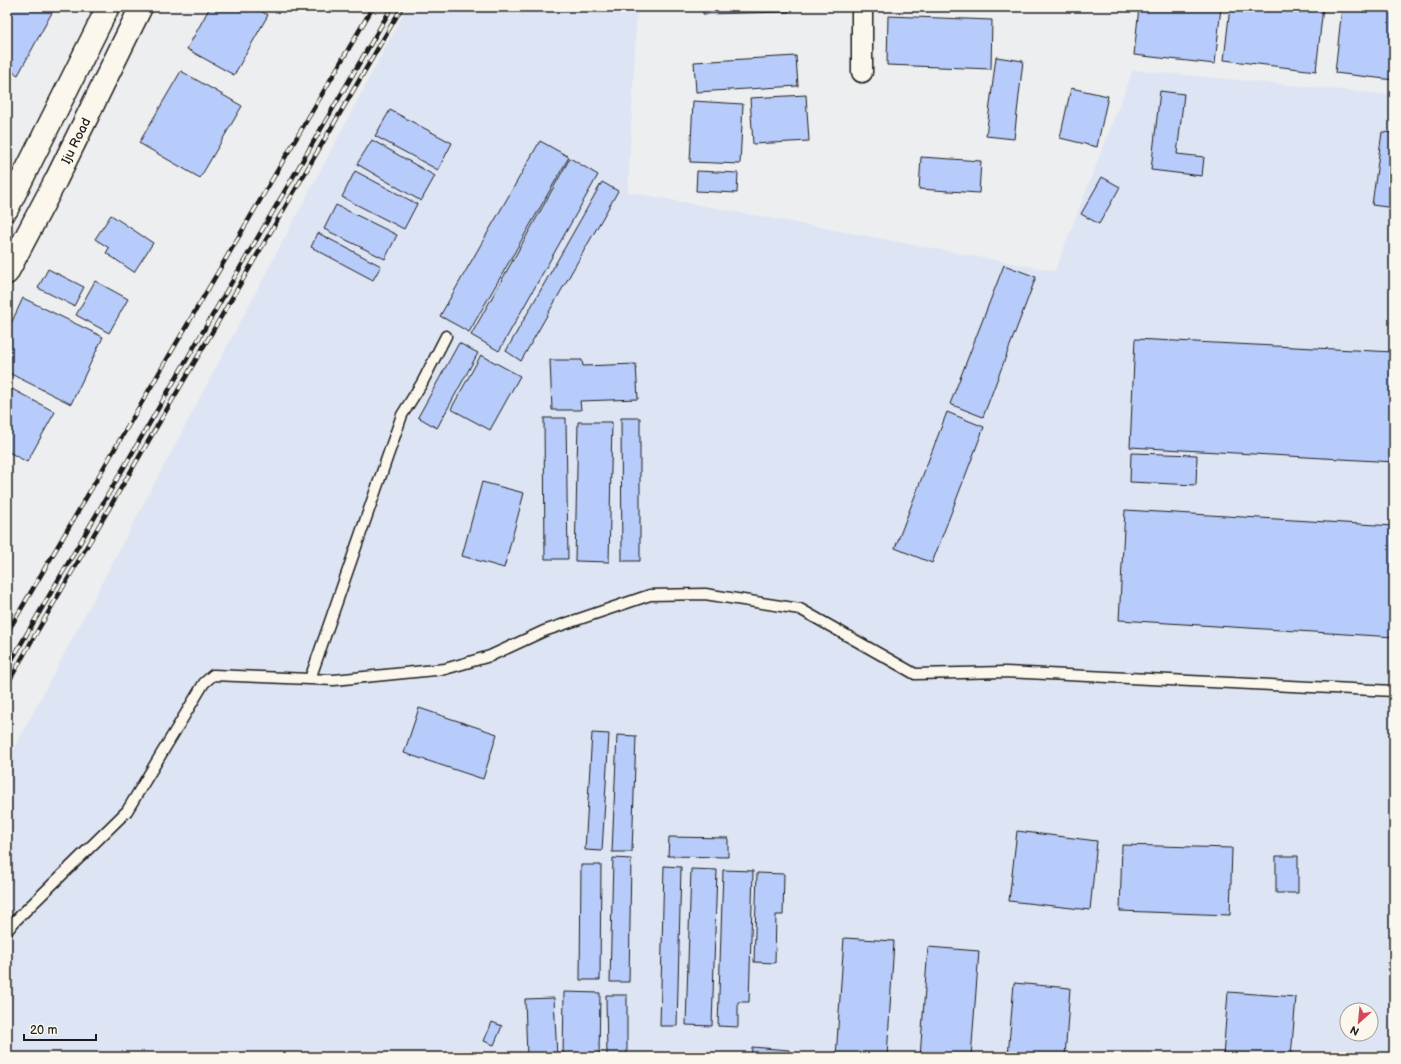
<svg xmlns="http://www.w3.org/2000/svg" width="1401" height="1064" font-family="'Balsamiq Sans',sans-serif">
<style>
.built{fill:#dde4f3;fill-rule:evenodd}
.building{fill:#b7ccfb;stroke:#1c1c1c}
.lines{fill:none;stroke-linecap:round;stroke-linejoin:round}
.service-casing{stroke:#1c1c1c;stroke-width:13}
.minor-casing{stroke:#1c1c1c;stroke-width:23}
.secondary-casing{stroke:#1c1c1c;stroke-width:25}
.service{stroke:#fbf7ec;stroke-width:10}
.minor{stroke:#fbf7ec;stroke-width:20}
.secondary{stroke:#fbf7ec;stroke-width:22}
.rail-casing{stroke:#1c1c1c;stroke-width:4.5}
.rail{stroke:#fbf7ec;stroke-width:3;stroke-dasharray:9;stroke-linecap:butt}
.labels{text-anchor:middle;stroke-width:3;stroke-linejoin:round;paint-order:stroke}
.street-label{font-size:13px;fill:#1c1c1c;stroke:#fbf7ec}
</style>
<rect width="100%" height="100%" fill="#edeeef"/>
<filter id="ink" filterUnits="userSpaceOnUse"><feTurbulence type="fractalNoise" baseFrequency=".025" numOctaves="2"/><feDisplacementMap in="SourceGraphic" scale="8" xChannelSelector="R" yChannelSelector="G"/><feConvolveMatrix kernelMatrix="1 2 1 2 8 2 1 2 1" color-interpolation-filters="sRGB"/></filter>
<g filter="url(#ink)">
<path class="built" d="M407 7H637L628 192 1055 271 1133 70 1394 95V1057H7V762ZM1347 1010H1371V1034H1347Z"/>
<path class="building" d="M7 7H55L18 75 7 69Z
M210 7H254L268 15 234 75 187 49Z
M703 7H789V12L703 14Z
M1139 7H1221L1215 64 1134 55Z
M1230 7H1323L1316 71 1224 60Z
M1342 7H1394V80L1335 73Z
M888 16 992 20 991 69 887 65Z
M796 56 798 86 696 92 694 62Z
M996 57 1023 61 1014 139 986 136Z
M181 71 242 106 200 178 139 143Z
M1071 88 1108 96 1097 147 1060 138Z
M1160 91 1184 94 1177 154 1204 157 1202 176 1151 170Z
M806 95 809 141 753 144 750 98Z
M693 101 743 104 740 164 690 162Z
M390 110 452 143 438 170 375 136Z
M1382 132 1394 133V208L1372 205Z
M372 140 435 176 421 201 357 164Z
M540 141 569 157 469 332 440 316Z
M921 157 981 161 979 193 919 189Z
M570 158 598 175 499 351 471 335Z
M355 171 417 204 404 229 342 197Z
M697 171 738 173 737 193 696 191Z
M1102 177 1120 187 1099 224 1081 214Z
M602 182 618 191 521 361 506 351Z
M336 205 397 235 385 259 324 229Z
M111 215 153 243 134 272 106 253 109 248 95 239Z
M318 233 381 266 373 280 311 247Z
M1004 265 1036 277 983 417 950 404Z
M48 269 84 287 74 306 38 288Z
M95 281 128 299 109 333 76 315Z
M23 298 103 337 71 404 7 372V332Z
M1135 339 1394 352V462L1130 447Z
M459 343 478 353 437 428 418 417Z
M481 355 520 376 490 430 451 409Z
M550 360H582L583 366 636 364 638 399 580 401 581 410H552Z
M12 389 55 412 27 462 7 451V398Z
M947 412 984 427 932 563 895 548Z
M544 418H566L568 559H545Z
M621 418H640V561H622Z
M578 422H612L609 562 575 561Z
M1131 453 1197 455 1196 485 1130 482Z
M482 482 524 493 504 568 462 556Z
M1125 510 1394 526V637L1119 620Z
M419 708 497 734 483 779 404 753Z
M592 733 609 734 602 851 585 850Z
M617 735 636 736 632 852H612Z
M1017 831 1097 841 1090 910 1009 901Z
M669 837 728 838V857L668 856Z
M1122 845 1232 848 1230 915 1120 911Z
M1276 856H1298V893H1276Z
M613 858 631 859 629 982H610Z
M581 865H601L600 980H580Z
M664 866 681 867 677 1026H660Z
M691 869 717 870 712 1026 686 1025Z
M723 870 753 871 749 1002H738V1027L718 1026Z
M757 873 784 874 783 915H776L775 963 754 962Z
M844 938 894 941 887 1057H836Z
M928 947 979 951 971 1057H920Z
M1014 983 1070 988 1065 1057H1008Z
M564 992 600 993 599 1057H563Z
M1228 992 1296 997 1291 1057H1223Z
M606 995H627V1057H607Z
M554 998 557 1057H527L525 999Z
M492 1022 502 1026 494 1045 484 1041Z
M752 1047 789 1050V1057H751Z"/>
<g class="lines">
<g class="service-casing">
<path id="service" d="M310 679 402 415 422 383 446 336
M7 931 15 921 127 811 204 683 213 675 334 680 445 669 490 656 544 631 650 595 705 594 800 609 915 674 1005 672 1394 691"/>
</g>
<g class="minor-casing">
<path id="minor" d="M862 7V72"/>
</g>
<g class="secondary-casing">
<g id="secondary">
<path d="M7 209 108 7"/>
<path id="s1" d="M7 273 56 180 141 7"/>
</g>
</g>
<use href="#service" class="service"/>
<use href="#minor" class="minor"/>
<use href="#secondary" class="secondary"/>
<g class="rail-casing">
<path id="rail" d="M7 633 373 7
M7 668 392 7
M7 685 31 642 402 7"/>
</g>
<use href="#rail" class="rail"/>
</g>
</g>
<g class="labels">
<g class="street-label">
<text dy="5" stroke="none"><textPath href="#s1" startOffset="149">Iju Road</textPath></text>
</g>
</g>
<rect width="1401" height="1064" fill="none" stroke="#fbf7ec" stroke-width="24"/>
<rect x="12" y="12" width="1377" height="1040" fill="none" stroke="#1c1c1c" stroke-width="1.5" filter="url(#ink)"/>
<g transform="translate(1359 1022) rotate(207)"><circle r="19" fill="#fbf7ec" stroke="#a29f99"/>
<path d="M0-3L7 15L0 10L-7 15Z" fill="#d1495b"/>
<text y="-6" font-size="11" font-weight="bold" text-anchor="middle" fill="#1c1c1c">N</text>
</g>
<path d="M24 1034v6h72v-6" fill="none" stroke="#1c1c1c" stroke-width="2"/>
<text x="30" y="1034" font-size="12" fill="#1c1c1c" stroke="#fbf7ec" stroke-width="3" paint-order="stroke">20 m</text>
</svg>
